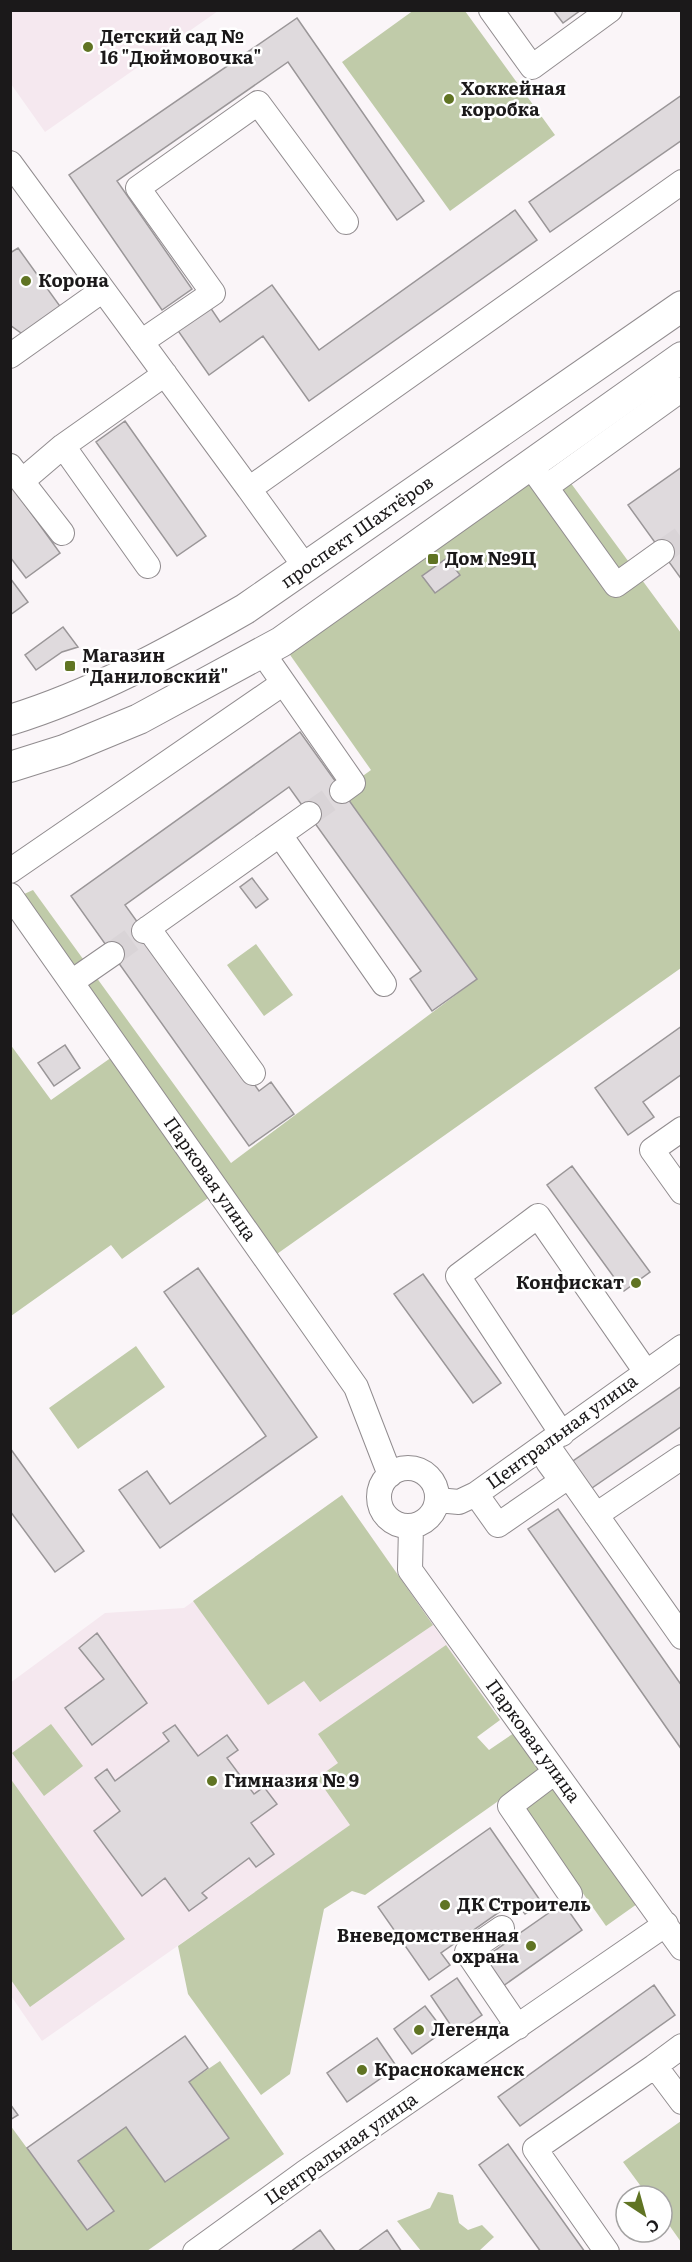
<svg xmlns="http://www.w3.org/2000/svg" width="692" height="2262" font-family="Literata,serif">
<style>
.built{fill:#f5e8ef}
.green{fill:#c0cba9}
.building{fill:#dfdadd;stroke:#9a9698;stroke-width:1.5}
.lines{fill:none;stroke-linecap:round;stroke-linejoin:round}
.minor-tunnel{stroke:#d9d4d7;stroke-width:24;stroke-dasharray:24 12;stroke-linecap:butt}
.minor-casing{stroke:#918c8f;stroke-width:26}
.major-casing{stroke:#918c8f;stroke-width:32}
.minor{stroke:#fff;stroke-width:24}
.major{stroke:#fff;stroke-width:30}
.poi-dot{fill:#607423;stroke:#fff;stroke-width:2}
.labels{text-anchor:middle;stroke-width:5;stroke-linejoin:round;paint-order:stroke}
.poi-label{font-size:18px;font-weight:bold;fill:#1b191a;stroke:#fff;text-anchor:start}
.street-label{font-size:18px;fill:#1b191a;stroke:#fff}
</style>
<rect width="100%" height="100%" fill="#faf5f8"/>
<path class="built" d="M10 11 11 10 218 11 45 132 11 84Z
M342 1495 500 1720 42 2041 11 1996 10 1683 105 1613 184 1608Z"/>
<path class="green" d="M414 10 465 11 555 135 450 211 342 62Z
M548 452 681 633V968L267 1261 13 899 33 890 231 1163 477 979 342 791 371 770 281 642Z
M256 944 293 995 264 1016 227 965Z
M10 1044 51 1100 112 1057 211 1196 122 1259 111 1245 11 1316Z
M136 1346 165 1387 78 1449 49 1408Z
M342 1495 433 1625 320 1702 304 1681 268 1705 193 1601Z
M446 1645 500 1720 477 1737 489 1750 514 1733 541 1771 365 1895 352 1891 324 1909 290 2074 261 2095 188 1994 178 1946 350 1825 317 1778 338 1763 318 1734Z
M51 1724 83 1766 44 1796 12 1753Z
M10 1778 125 1939 30 2007 11 1980Z
M550 1783 637 1904 606 1926 520 1804Z
M220 2061 284 2154 147 2251H11L10 2125 87 2230 114 2211 78 2161 126 2127 166 2182 229 2138 189 2082Z
M681 2121V2242L662 2215V2196H648L623 2162Z
M438 2192 453 2195 459 2223 468 2230 482 2225 494 2237 479 2251H421L397 2221 430 2208Z"/>
<path class="building" d="M553 10H581L563 23Z
M297 18 424 201 397 220 288 62 117 181 192 289 162 310 69 175Z
M682 95V140L550 232 529 202Z
M515 210 537 240 309 401 263 336 209 375 174 325 206 301 220 322 272 285 319 350Z
M18 248 62 309 32 331 21 333 10 325V253Z
M125 421 206 536 177 556 96 442Z
M682 467V580L628 505Z
M10 484 60 553 26 578 10 557Z
M447 558 460 575 435 593 422 576Z
M10 578 28 602 10 615Z
M63 627 78 647 62 652 36 670 25 655Z
M300 732 477 979 432 1011 410 979 421 971 289 787 125 905 259 1091 271 1082 294 1114 249 1146 71 896Z
M252 878 268 899 256 908 240 887Z
M682 1026V1074L643 1102 654 1117 628 1135 595 1088Z
M65 1045 80 1068 54 1086 38 1063Z
M572 1166 650 1272 624 1291 547 1185Z
M198 1268 317 1437 160 1548 119 1490 147 1471 170 1504 266 1436 164 1292Z
M423 1274 501 1383 473 1403 394 1294Z
M682 1386V1426L589 1490 570 1463Z
M10 1448 84 1551 55 1572 10 1511Z
M558 1509 682 1686V1750L528 1529Z
M97 1633 147 1703 92 1745 65 1708 104 1679 79 1648Z
M175 1725 198 1756 227 1735 238 1750 227 1758 254 1794 264 1787 277 1804 251 1823 274 1854 256 1867 249 1858 202 1893 207 1898 189 1911 165 1878 142 1896 94 1831 120 1811 95 1778 107 1769 115 1781 169 1741 163 1733Z
M490 1828 542 1903 525 1914 515 1901 441 1953 450 1965 429 1980 378 1907Z
M563 1903 582 1930 496 1991 477 1963Z
M457 1978 482 2015 456 2033 431 1996Z
M654 1985 675 2015 520 2126 498 2097Z
M425 2006 444 2031 412 2054 394 2029Z
M185 2036 208 2068 189 2082 229 2138 165 2182 126 2127 78 2161 114 2211 87 2230 27 2148Z
M377 2038 397 2067 347 2102 327 2073Z
M10 2104 18 2115 10 2120Z
M508 2144 585 2252H541L479 2165Z
M320 2230 336 2252H290Z
M387 2230 402 2252H357Z"/>
<g class="lines">
<path class="minor-tunnel" d="M662 552 682 538
M309 814 342 791
M112 954 144 931"/>
<g class="minor-casing">
<path id="minor" d="M491 10 532 67 610 10
M10 163 249 489
M141 342 213 293 138 188 258 103 346 222
M10 356 103 290
M63 446 148 566
M530 465 616 585 662 552
M10 466 62 533
M22 481 63 446 165 374
M546 487 682 389
M306 568 249 489 682 182
M262 652 353 783 342 791
M280 835 384 984
M10 871 282 684
M10 895 356 1387 390 1475
M148 928 253 1073
M144 931 309 814
M73 981 112 954
M682 1129 652 1150 682 1192
M562 1434 458 1276 538 1216 646 1372
M547 1445 682 1637
M379 1497a29 29 0 1 1 58 0a29 29 0 1 1-58 0Z
M476 1494 498 1525 562 1481 548 1462
M437 1500 459 1502 476 1494 682 1347
M596 1515 682 1457
M411 1526 410 1570 682 1948
M555 1772 510 1806 570 1894
M502 1928 467 1952 518 2027
M682 2046 655 2066 682 2102
M195 2252 304 2173 666 1924
M607 2252 535 2149 655 2066"/>
</g>
<g class="major-casing">
<path id="major" d="M10 720C94 694 170 652 245 609L682 306
M10 767 64 750 139 719 281 642 682 357"/>
</g>
<use href="#minor" class="minor"/>
<use href="#major" class="major"/>
</g>
<g class="poi-dot">
<circle cx="88" cy="47" r="6"/>
<circle cx="449" cy="99" r="6"/>
<circle cx="26" cy="281" r="6"/>
<rect x="427" y="553" width="12" height="12" rx="3"/>
<rect x="64" y="660" width="12" height="12" rx="3"/>
<circle cx="636" cy="1283" r="6"/>
<circle cx="212" cy="1781" r="6"/>
<circle cx="445" cy="1905" r="6"/>
<circle cx="531" cy="1946" r="6"/>
<circle cx="419" cy="2030" r="6"/>
<circle cx="362" cy="2070" r="6"/>
</g>
<g class="labels">
<g class="poi-label">
<text x="100" y="43">Детский сад №<tspan x="100" dy="21">16 "Дюймовочка"</tspan></text>
<text x="461" y="95">Хоккейная<tspan x="461" dy="21">коробка</tspan></text>
<text x="38" y="287">Корона</text>
<text x="445" y="565">Дом №9Ц</text>
<text x="82" y="662">Магазин<tspan x="82" dy="21">"Даниловский"</tspan></text>
<text x="624" y="1289" text-anchor="end">Конфискат</text>
<text x="224" y="1787">Гимназия № 9</text>
<text x="457" y="1911">ДК Строитель</text>
<text x="519" y="1942" text-anchor="end">Вневедомственная<tspan x="519" dy="21">охрана</tspan></text>
<text x="431" y="2036">Легенда</text>
<text x="374" y="2076">Краснокаменск</text>
</g>
<g class="street-label">
<text transform="translate(357 532) rotate(-35)" y="6">проспект Шахтёров</text>
<text transform="translate(210 1179) rotate(55)" y="6">Парковая улица</text>
<text transform="translate(562 1432) rotate(-36)" y="6">Центральная улица</text>
<text transform="translate(533 1741) rotate(54)" y="6">Парковая улица</text>
<text transform="translate(341 2149) rotate(-35)" y="6">Центральная улица</text>
</g>
</g>
<rect width="692" height="2262" fill="none" stroke="#1b191a" stroke-width="24"/>
<g transform="translate(644 2214) rotate(144)"><circle r="28" fill="#ffffff" stroke="#a4a3a3" stroke-width="1.5"/>
<path d="M0-4.5L10 22L0 15L-10 22Z" fill="#607423"/>
<text y="-9" font-size="16" font-weight="bold" text-anchor="middle" fill="#1b191a">С</text>
</g>
</svg>
